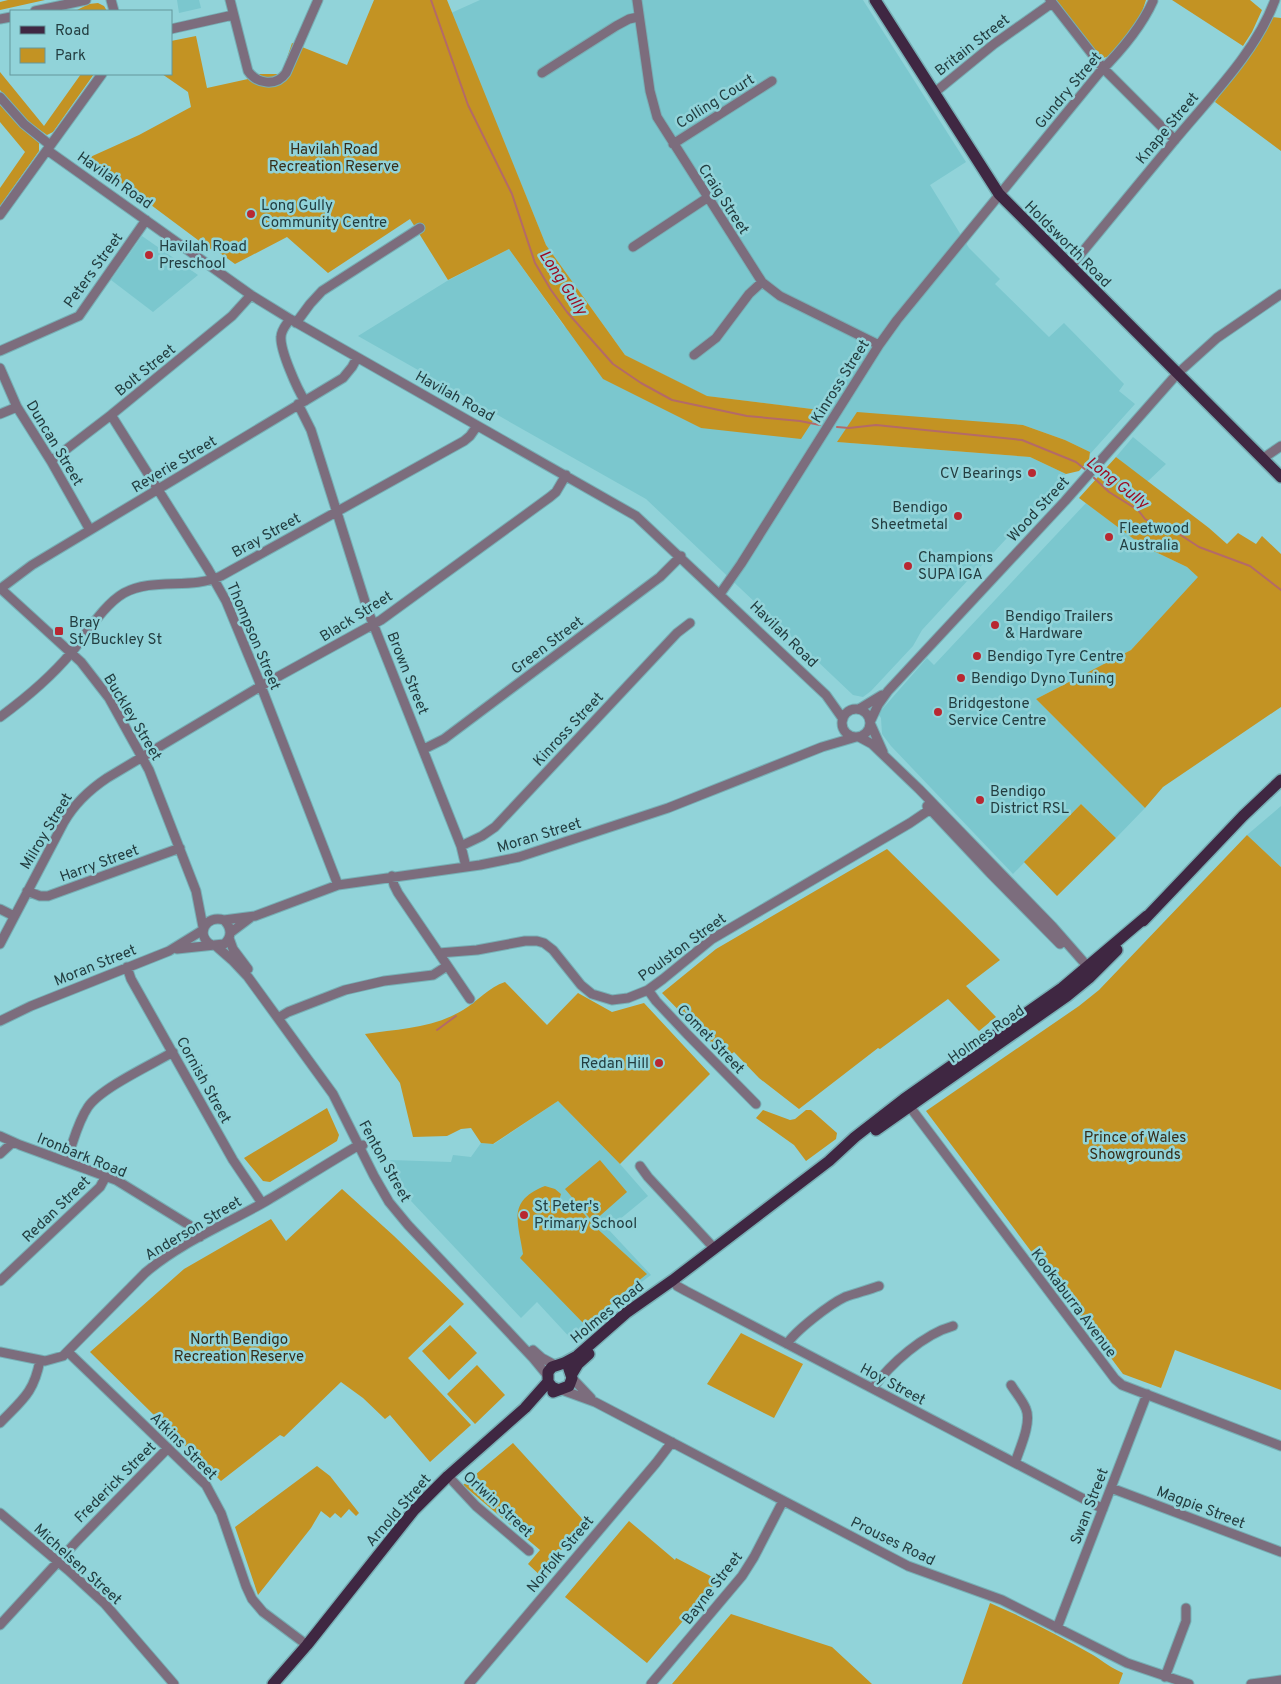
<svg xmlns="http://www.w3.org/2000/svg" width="1281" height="1684" font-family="Overpass,sans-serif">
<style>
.built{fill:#7bc7ce}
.green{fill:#c39323}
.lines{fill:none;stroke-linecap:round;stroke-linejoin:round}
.stream{stroke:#b46a68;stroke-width:2}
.minor-casing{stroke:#77afb5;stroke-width:11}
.major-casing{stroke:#77afb5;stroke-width:14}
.minor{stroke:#7c6d7d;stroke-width:9}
.major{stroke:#3f2742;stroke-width:11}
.poi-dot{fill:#b82831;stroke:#91d3d9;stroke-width:2}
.labels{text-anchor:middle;stroke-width:5;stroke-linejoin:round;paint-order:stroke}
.street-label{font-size:15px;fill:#233e41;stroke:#91d3d9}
.park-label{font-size:15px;fill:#372d19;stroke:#91d3d9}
.poi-label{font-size:15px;fill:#233e41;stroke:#91d3d9;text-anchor:start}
.water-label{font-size:16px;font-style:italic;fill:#9f0a20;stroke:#91d3d9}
</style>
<rect width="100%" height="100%" fill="#91d3d9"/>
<path class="built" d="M177 0H199L201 8 179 13Z
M480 0H863L966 162 930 185 969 248 1000 279 995 284 1049 337 1064 323 1124 384 1119 391 1135 404 1090 454V452L1065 440 1023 425 838 442 1030 457 1066 474 922 630 913 646 871 691 863 697 853 695 646 499 358 336 447 281 509 249 564 326 701 428 820 410 706 396 625 355 546 245 451 13Z
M142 236 198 275 153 312 111 280Z
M1133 437 1166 464 1147 482 1116 457Z
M1086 503 1143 546 1187 567 1199 577 1131 650 1036 699 1145 808 1116 838 1081 804 1013 874 891 746 882 734 881 718 878 714 927 658 934 665Z
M1281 806V867L1247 835Z
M558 1101 620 1164 648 1196 608 1229 651 1275 620 1298 574 1342 537 1302 521 1318 411 1201 390 1160 451 1162 453 1155 471 1157 481 1143 494 1144Z"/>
<path class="green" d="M8 0H45L0 10V2Z
M374 0H447L546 245 625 355 707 396 820 410 801 439 701 428 603 379 509 249 448 280 410 219 328 273 287 237 235 264 213 248 210 249 88 158 139 135 191 107 188 92 162 74H171V41L196 36 207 88 248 79 259 74H279L283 70 292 43 347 65Z
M1054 0H1146L1140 18 1110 56 1103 58 1098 56Z
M1172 0H1250L1262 10 1252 32 1243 46Z
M98 3 104 6 107 11H75L89 4Z
M1272 17 1281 18V151L1215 102Z
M0 72 44 126 81 74H94L53 132 47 135 26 120 0 90Z
M0 105 19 126 39 143V151L0 206V188L25 152 0 122Z
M857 412 1023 425 1065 440 1090 452 1089 460 1079 471 1066 474 1030 457 837 442Z
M1116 457 1209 528 1227 544 1238 533 1256 544 1262 536 1281 554V707L1163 787 1145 808 1036 699 1131 650 1198 577 1187 567 1143 546 1079 498Z
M1081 804 1116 838 1057 896 1024 862Z
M1247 835 1281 867V1390L1175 1350 1161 1388 1123 1374 926 1111 1079 1006 1099 990Z
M887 849 1000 960 966 986 996 1017 979 1031 948 999 880 1049 878 1048 799 1109 759 1078 734 1052 726 1059 662 993 716 949Z
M505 982 547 1025 578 993 612 1012 644 1003 710 1074 620 1164 558 1101 493 1144 481 1143 471 1128 461 1129 447 1136 413 1137 400 1083 365 1034C398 1029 434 1028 463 1010 478 1001 489 987 505 982Z
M327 1108 339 1135 337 1141 270 1182 263 1181 244 1158Z
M763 1110 790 1120 795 1119 806 1110H811L837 1133 836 1139 806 1161 794 1145 756 1118Z
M600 1160 627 1192 593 1222 565 1189Z
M545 1186 555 1189 561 1194 559 1201 564 1207 570 1208 578 1206 591 1223 647 1274 618 1297 587 1327 520 1258 523 1254C518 1221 507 1201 545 1186Z
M342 1189 394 1236 464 1304 408 1358 471 1425 430 1462 390 1415 385 1419 363 1398 341 1382 284 1437 280 1435 221 1481 90 1352 184 1269 271 1219 286 1241Z
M450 1325 477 1353 449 1380 422 1351Z
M741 1333 803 1364 774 1418 707 1384Z
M477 1365 505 1395 475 1424 447 1394Z
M513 1443 585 1522 556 1556C556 1567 554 1573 543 1578L528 1564 540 1550 463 1485Z
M317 1466 330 1476 359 1513 356 1516 349 1509 341 1518 335 1513 330 1518 321 1511 311 1528 258 1595 235 1527Z
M629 1521 675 1560 676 1558 718 1580 647 1663 565 1597Z
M990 1603C1025 1618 1060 1636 1093 1655 1104 1662 1111 1668 1123 1673L1119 1684H962Z
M731 1614 832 1647 872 1684H672Z"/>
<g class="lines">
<path class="stream" d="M431 0 468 105 512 194 535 263 551 290 567 312 613 364 641 383 672 400 747 416 800 421 820 425
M837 427 849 428 876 425 1022 440 1076 462 1087 471
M1103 473 1105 485
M1092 476 1109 492 1138 510 1145 519 1150 522 1176 532 1199 547 1250 566 1281 590
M437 1030 456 1016"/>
<g class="minor-casing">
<path id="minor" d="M111 0 114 11
M230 0 248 71C257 84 276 87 286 73L318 0
M637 0 650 91 657 117 762 282 780 296 879 345
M1050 0 1103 68 1175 140
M35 11 86 0
M0 19 11 17
M171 29 233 15
M542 73 616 26 629 19 638 17
M934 93 994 44 1052 3
M0 97 24 124 50 145
M673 144 772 81
M47 150 251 295 290 319 636 516 826 695 843 719
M0 215 102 74
M633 247 707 198
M1070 267C1105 225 1139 183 1174 141 1210 97 1255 54 1275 0
M290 319C286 325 281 330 281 337 280 350 297 389 305 401
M296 323 310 304 322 291 420 228
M0 351 79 316 146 220
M694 355 716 338 749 294 762 282
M0 368 17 407 51 461 90 530
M298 404 311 430 368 611 461 846 466 867
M0 414 17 407
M111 415 208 569 226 601 259 681 338 885
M1262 459 1281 446
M51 461 111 415 232 316 251 295
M0 588 81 662 109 698 149 770 196 891 203 927
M0 589 32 565 343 378 352 367 357 358
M720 594 741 564 879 345 897 320 1099 73C1120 52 1141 28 1153 1
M842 723a14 14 0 1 1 28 0a14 14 0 1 1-28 0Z
M859 709 882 695
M0 717C26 698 50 678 71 653 86 635 103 605 124 593 153 577 191 590 221 576L464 441 470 436 477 426
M871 720 878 705 888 691 1065 501 1177 374 1217 338 1281 294
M871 725 883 752
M859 737 872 744 919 789 1052 926 1088 967
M424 749 444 739 660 577 681 556
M927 806 990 873 1060 944
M461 846 482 836 495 827 677 633 690 623
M392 876 394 885 398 893 470 999
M27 891 40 896H48L180 848
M0 909 14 916
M224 920 255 916 338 885 480 865 519 857 668 808 822 747 856 737
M230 933 250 918
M229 938 233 949 248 969
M0 944 64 822C75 803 89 790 107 778L261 686 381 620 550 497 556 492 566 475
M216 946 232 960 248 977 333 1094 374 1176 389 1202 408 1225 533 1358 547 1375
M177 949 224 944C232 937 232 928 224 920 206 914 195 935 211 945
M439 953 477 950 525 941H537L544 943 553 950 581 985 592 994 612 1000 628 998 648 990 663 979 712 939 910 823 935 806
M127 967 131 979 233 1160 262 1203
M648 990 656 1001 687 1034 756 1104
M278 1018 288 1012 345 990 384 981 433 975 447 966
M0 1021 31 1006 169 951 203 930
M907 1103 1115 1379 1122 1385 1281 1446
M0 1136 20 1145 116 1180 189 1225 200 1237
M0 1154 13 1142
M66 1161C73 1144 77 1123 88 1107 101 1088 151 1065 173 1052
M640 1166 648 1177 714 1248
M673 1280 677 1286 686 1291 1103 1509
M0 1281 100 1187 106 1176
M787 1344C795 1331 830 1304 845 1297 856 1293 868 1290 879 1286
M533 1350 542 1358 555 1365
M0 1352 45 1361 63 1356 145 1273C181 1242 227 1224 268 1200 297 1183 325 1165 354 1148L363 1145
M68 1352 206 1485 221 1513 246 1586 252 1599 263 1612 307 1645
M572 1378 591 1398
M1011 1385C1016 1393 1023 1401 1026 1409 1032 1423 1019 1450 1015 1463
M873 1388C890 1364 924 1334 953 1326
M562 1390 595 1402 908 1566 1002 1600 1127 1663 1189 1684
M0 1423C22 1400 34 1393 40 1360
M448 1476 476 1506 529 1551
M1111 1488 1281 1552
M0 1513 68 1570 105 1604 174 1684
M0 1625 78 1540 168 1448
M1057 1628 1147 1394
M1165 1677 1186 1621V1608
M469 1684 656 1463 672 1442
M651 1684 742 1576 754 1557 783 1501
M1251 1684 1281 1680"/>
</g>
<g class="major-casing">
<path id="major" d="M875 0 999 194 1281 477
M1143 921 1243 816 1281 780
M876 1130 1067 996 1089 978 1117 950
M572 1374 578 1364 589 1354
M559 1390 552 1387 548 1382V1372L552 1367 564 1363 577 1356 626 1313 673 1280 829 1161 855 1137 904 1099 1062 988 1147 916
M553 1392 569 1386 572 1378 569 1369
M273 1684 307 1645 414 1510 448 1476 525 1408 548 1382"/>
</g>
<use href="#minor" class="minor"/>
<use href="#major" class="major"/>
</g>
<g class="poi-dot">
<circle cx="251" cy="214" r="5"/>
<circle cx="149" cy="255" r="5"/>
<circle cx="1032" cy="473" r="5"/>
<circle cx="958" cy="516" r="5"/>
<circle cx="1109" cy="537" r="5"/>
<circle cx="908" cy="566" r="5"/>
<circle cx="995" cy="625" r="5"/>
<rect x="54" y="626" width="10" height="10" rx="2.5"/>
<circle cx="977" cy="656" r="5"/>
<circle cx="961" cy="678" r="5"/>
<circle cx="938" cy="712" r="5"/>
<circle cx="980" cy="800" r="5"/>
<circle cx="659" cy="1063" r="5"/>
<circle cx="524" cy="1215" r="5"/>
</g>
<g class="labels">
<g class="street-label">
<text transform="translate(972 45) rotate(-38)" y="5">Britain Street</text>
<text transform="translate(1068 90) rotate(-50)" y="5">Gundry Street</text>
<text transform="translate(715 101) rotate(-32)" y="5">Colling Court</text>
<text transform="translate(1167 128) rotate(-50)" y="5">Knape Street</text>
<text transform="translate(115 180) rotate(35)" y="5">Havilah Road</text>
<text transform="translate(724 199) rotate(57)" y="5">Craig Street</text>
<text transform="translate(1068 244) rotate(45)" y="5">Holdsworth Road</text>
<text transform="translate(93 270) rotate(-54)" y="5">Peters Street</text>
<text transform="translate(145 370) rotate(-39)" y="5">Bolt Street</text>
<text transform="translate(840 381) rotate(-58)" y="5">Kinross Street</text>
<text transform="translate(455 396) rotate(29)" y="5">Havilah Road</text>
<text transform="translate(55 443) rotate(59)" y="5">Duncan Street</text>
<text transform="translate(174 464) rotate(-31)" y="5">Reverie Street</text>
<text transform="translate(1038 509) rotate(-47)" y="5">Wood Street</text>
<text transform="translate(266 535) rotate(-29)" y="5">Bray Street</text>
<text transform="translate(356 616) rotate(-32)" y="5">Black Street</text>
<text transform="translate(784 634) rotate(44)" y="5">Havilah Road</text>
<text transform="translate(254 636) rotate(67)" y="5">Thompson Street</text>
<text transform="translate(547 645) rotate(-37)" y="5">Green Street</text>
<text transform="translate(408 673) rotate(68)" y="5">Brown Street</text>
<text transform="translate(133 717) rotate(59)" y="5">Buckley Street</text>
<text transform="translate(568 729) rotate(-47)" y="5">Kinross Street</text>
<text transform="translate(46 831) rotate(-59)" y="5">Milroy Street</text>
<text transform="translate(539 835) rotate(-17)" y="5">Moran Street</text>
<text transform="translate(99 863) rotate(-20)" y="5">Harry Street</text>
<text transform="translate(682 947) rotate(-36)" y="5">Poulston Street</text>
<text transform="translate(95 965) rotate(-22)" y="5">Moran Street</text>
<text transform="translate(986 1034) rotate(-35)" y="5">Holmes Road</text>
<text transform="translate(711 1039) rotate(46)" y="5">Comet Street</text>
<text transform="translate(204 1080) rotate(61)" y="5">Cornish Street</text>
<text transform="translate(82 1155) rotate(22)" y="5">Ironbark Road</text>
<text transform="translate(385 1161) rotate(61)" y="5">Fenton Street</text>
<text transform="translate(56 1209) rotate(-44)" y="5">Redan Street</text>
<text transform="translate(193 1228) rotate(-31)" y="5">Anderson Street</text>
<text transform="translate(1074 1303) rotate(53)" y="5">Kookaburra Avenue</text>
<text transform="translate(607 1312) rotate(-39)" y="5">Holmes Road</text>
<text transform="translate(893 1384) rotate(28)" y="5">Hoy Street</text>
<text transform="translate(184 1446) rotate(45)" y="5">Atkins Street</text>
<text transform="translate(115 1482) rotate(-45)" y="5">Frederick Street</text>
<text transform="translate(498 1504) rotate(43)" y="5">Orlwin Street</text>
<text transform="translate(1089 1506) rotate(-69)" y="5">Swan Street</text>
<text transform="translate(1201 1507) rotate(21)" y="5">Magpie Street</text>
<text transform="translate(398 1510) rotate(-49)" y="5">Arnold Street</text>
<text transform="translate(893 1541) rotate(26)" y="5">Prouses Road</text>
<text transform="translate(560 1554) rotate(-50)" y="5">Norfolk Street</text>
<text transform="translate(78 1564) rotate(42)" y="5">Michelsen Street</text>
<text transform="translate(712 1588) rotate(-52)" y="5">Bayne Street</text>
</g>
<g class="park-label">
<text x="334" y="154">Havilah Road<tspan x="334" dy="17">Recreation Reserve</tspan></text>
<text x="1135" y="1142">Prince of Wales<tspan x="1135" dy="17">Showgrounds</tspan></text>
<text x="239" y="1344">North Bendigo<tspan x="239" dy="17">Recreation Reserve</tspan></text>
</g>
<g class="poi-label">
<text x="261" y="210">Long Gully<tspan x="261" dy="17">Community Centre</tspan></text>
<text x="159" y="251">Havilah Road<tspan x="159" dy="17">Preschool</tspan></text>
<text x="1022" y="478" text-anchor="end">CV Bearings</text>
<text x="948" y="512" text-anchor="end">Bendigo<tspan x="948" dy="17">Sheetmetal</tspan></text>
<text x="1119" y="533">Fleetwood<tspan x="1119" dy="17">Australia</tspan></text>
<text x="918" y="562">Champions<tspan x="918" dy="17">SUPA IGA</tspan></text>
<text x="1005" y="621">Bendigo Trailers<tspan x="1005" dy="17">&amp; Hardware</tspan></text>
<text x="69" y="627">Bray<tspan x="69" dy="17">St/Buckley St</tspan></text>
<text x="987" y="661">Bendigo Tyre Centre</text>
<text x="971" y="683">Bendigo Dyno Tuning</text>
<text x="948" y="708">Bridgestone<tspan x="948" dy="17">Service Centre</tspan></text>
<text x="990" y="796">Bendigo<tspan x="990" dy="17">District RSL</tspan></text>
<text x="649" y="1068" text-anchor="end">Redan Hill</text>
<text x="534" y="1211">St Peter's<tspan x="534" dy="17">Primary School</tspan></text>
</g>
<g class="water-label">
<text transform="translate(564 282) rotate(57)" y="6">Long Gully</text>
<text transform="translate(1118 482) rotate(38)" y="6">Long Gully</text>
</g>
</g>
<rect x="10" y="10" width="162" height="65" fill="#91d3d9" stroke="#65979c"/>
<rect x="20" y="26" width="25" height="8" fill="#3f2742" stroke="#65979c"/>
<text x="55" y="35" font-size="15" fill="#233e41">Road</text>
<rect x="20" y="48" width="25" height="15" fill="#c39323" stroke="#65979c"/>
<text x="55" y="60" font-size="15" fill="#233e41">Park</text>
</svg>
